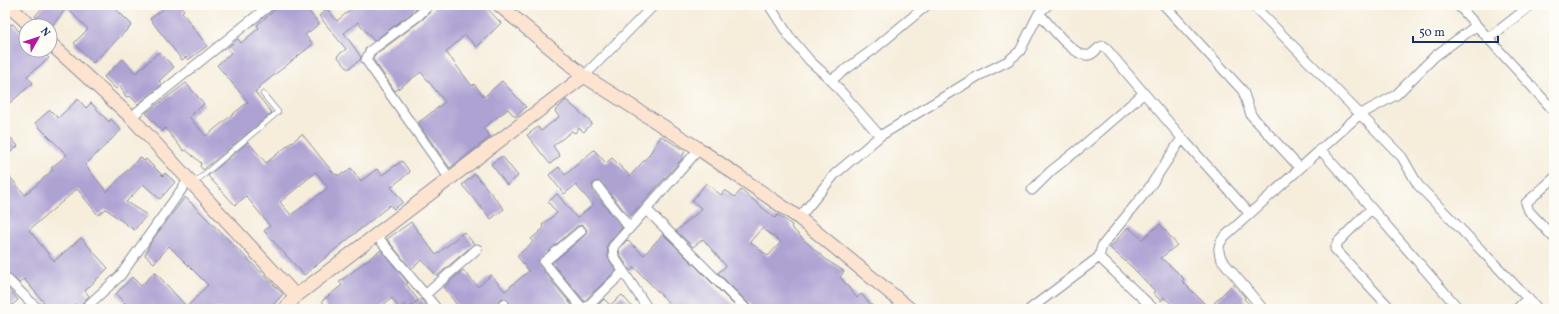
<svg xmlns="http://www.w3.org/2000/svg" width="1559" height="314" font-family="Vollkorn,serif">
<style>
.building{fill:#aea2d3;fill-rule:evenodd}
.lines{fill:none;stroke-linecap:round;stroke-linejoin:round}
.lane-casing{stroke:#888e9c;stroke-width:6}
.street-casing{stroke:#888e9c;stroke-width:11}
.secondary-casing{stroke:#888e9c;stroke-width:15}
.lane{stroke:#fff;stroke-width:4.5}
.street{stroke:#fff;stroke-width:9}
.secondary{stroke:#fde4d1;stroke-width:13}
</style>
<rect width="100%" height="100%" fill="#fdfcf7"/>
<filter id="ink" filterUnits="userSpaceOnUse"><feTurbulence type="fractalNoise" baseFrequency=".025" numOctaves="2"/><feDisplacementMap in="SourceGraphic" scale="8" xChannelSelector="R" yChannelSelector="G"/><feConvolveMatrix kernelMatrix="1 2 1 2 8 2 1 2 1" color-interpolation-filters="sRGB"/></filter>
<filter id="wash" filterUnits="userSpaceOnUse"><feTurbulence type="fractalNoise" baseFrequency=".012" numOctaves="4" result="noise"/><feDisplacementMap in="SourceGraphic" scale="16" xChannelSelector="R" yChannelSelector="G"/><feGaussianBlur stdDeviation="0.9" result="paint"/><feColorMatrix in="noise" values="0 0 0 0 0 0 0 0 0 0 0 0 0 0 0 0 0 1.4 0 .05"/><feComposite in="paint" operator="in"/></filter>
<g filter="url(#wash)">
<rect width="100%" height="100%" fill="#f6eddb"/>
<g id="blocks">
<path class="building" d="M45 5H112L132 25 93 63 74 43 88 29 67 8 50 28V26H47L35 16Z
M168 5H180L184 10 182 12 207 46 188 60 186 57 182 60 150 19Z
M281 5H304L319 24 305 35 313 44 258 88 259 89 255 92 272 113 203 170 200 166 201 163 186 150 184 151 165 128 162 132 146 113 186 83 204 104 189 117 206 136 248 102 217 65 231 53 227 48 238 39 241 43 259 28 257 25Z
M356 5H414L417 9 374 41 358 22 344 33 361 57 360 60 348 69 337 56 346 49 319 16 327 9 337 21Z
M435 5H484L501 23 477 47 465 35 446 52 472 86 474 84 484 97 502 81 526 107 515 117 508 109 483 128 490 137 450 168 418 123 445 102 421 72 395 91 373 59 375 55 423 19 433 9Z
M5 18 11 25 13 24 26 40V50H40L49 58 27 76 33 83 5 107Z
M159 52 174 67 159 81 162 85 138 104 130 96 126 97 120 85 116 89 104 77 123 59 136 73Z
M78 99 86 108 91 103 109 122 111 119 121 130 85 165 107 192 140 157 144 161 146 159 163 176 165 173 175 182 160 199 143 184 126 202 147 215 134 230 106 209 98 215 77 189 29 230 54 261 81 238 108 268 85 291 89 296 78 307 75 304 70 309H50L24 279 19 283 5 271V171L25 195 53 170 51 168 67 155 35 123 50 110 58 118Z
M566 100 592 123 584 132 579 128 575 133 572 131 553 146 560 156 550 164 527 135 538 127 541 131 559 117 555 111Z
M302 134 335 175 337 174 338 176 342 173 344 174 351 168 361 181 377 169 382 175 402 161 410 172 391 187 403 202 394 209 390 205 304 275 264 231 270 226 246 196 235 205 208 176 248 142 266 163ZM316 172 328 188 291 215 280 202Z
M661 136 685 151 681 160 664 179 629 217 602 183 597 181 592 185 593 191 622 228 607 245 608 258 616 271 584 301 552 263 585 235 587 230 583 225 577 226 539 260V266L575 309H507L510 303 503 298 494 304 492 309H450L456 304 444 287 463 270 478 287 491 275 505 291 529 271 517 256 533 242 531 239 544 228 542 225 557 213 548 202 557 194 577 218 593 205 576 185 564 194 549 175 559 167 565 175 594 150 606 163 612 158 630 176 649 155Z
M11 138 18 146 5 157V143Z
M502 156 518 176 507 185 491 164Z
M475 174 504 209 491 219 462 185Z
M706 183 721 195 725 190 735 197 741 190 775 218 778 215 792 225 791 227 808 244 828 261 844 271 840 277 857 298 861 294 875 309H752L750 305 718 273 726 266 703 239 693 247 676 231 702 209 692 201ZM762 228 781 242 768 256 750 242Z
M185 197 283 294 269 309H131L116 294 132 277 141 286 155 272 187 307 208 285 169 246 154 263 145 255 151 242Z
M411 222 436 255 464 232 474 244 437 276 422 260 411 269 387 239Z
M1160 224 1177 245 1161 258 1176 271 1184 279 1182 281 1210 309H1176L1164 297 1161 301 1153 293 1155 291 1132 267 1110 248 1128 227 1142 239Z
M663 234 738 309H663L669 303 634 267 631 271 629 269 620 255 619 249 627 240 644 255Z
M381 250 408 283 406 284 418 300 408 309 404 304 399 308 392 298 378 309H328L322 301 342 285 339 282Z
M1233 284 1245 297 1244 299 1254 309H1219L1214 303Z
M5 285 18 300 7 309H5Z
M622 295 634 309H594L604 299 610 305Z
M421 299 429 309H409Z"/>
</g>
</g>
<g filter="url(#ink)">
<use href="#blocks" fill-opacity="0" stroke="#888e9c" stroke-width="1"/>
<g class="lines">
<g class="lane-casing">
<path id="lane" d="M194 183 278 112 263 94"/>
</g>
<g class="street-casing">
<path id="street" d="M429 5 419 15 370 51 366 60 450 179
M769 5 789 36 810 61 831 80 880 136
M1164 5 1243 91 1251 115 1300 168
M1253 5 1402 157 1418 185 1538 309
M1458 5 1554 111
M1039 13C1048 23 1075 59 1089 55 1095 54 1097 46 1104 46L1182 138 1250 214
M1489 38 1531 5
M584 76 654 5
M831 80 874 49 927 5
M131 117 270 5
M1320 149 1459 309
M1554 178 1526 203 1529 211 1554 238
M598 187 629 227
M1032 190 1051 171 1084 145 1144 93
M646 209 746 309
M1371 209 1338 242 1335 249 1391 309
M799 218 835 174 880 136 978 76 1008 61 1020 51 1039 13 1048 5
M581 231 544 262 583 309
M376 235 437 309
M1099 257 1154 309
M5 277 38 309
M425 295 477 249
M84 309 120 276 189 179
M498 309 504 304
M585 309 623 272
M648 309 614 257 613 247 699 149
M1030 309 1099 257 1102 246 1149 188 1182 138
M1263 309 1222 260C1217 251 1218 245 1224 237L1359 115 1396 95 1435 56 1476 26
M1517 309 1528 298"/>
</g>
<g class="secondary-casing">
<path id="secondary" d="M8 5 31 26
M499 5 584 76 699 149 799 218 910 309
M50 43 131 117 296 296
M285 309 296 296 584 76"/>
</g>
<use href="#lane" class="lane"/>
<use href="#street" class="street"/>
<use href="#secondary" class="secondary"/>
</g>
</g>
<rect width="1559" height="314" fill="none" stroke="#fdfcf7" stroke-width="20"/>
<g transform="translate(38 38) rotate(51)"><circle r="19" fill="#fdfcf7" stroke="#a3aaba"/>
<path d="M0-3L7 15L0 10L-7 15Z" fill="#b5179e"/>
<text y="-6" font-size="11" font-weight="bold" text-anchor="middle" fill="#1b2f5e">N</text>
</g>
<path d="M1413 36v6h85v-6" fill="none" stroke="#1b2f5e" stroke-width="2"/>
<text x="1419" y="36" font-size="12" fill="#1b2f5e" stroke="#fdfcf7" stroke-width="3" paint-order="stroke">50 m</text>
</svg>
